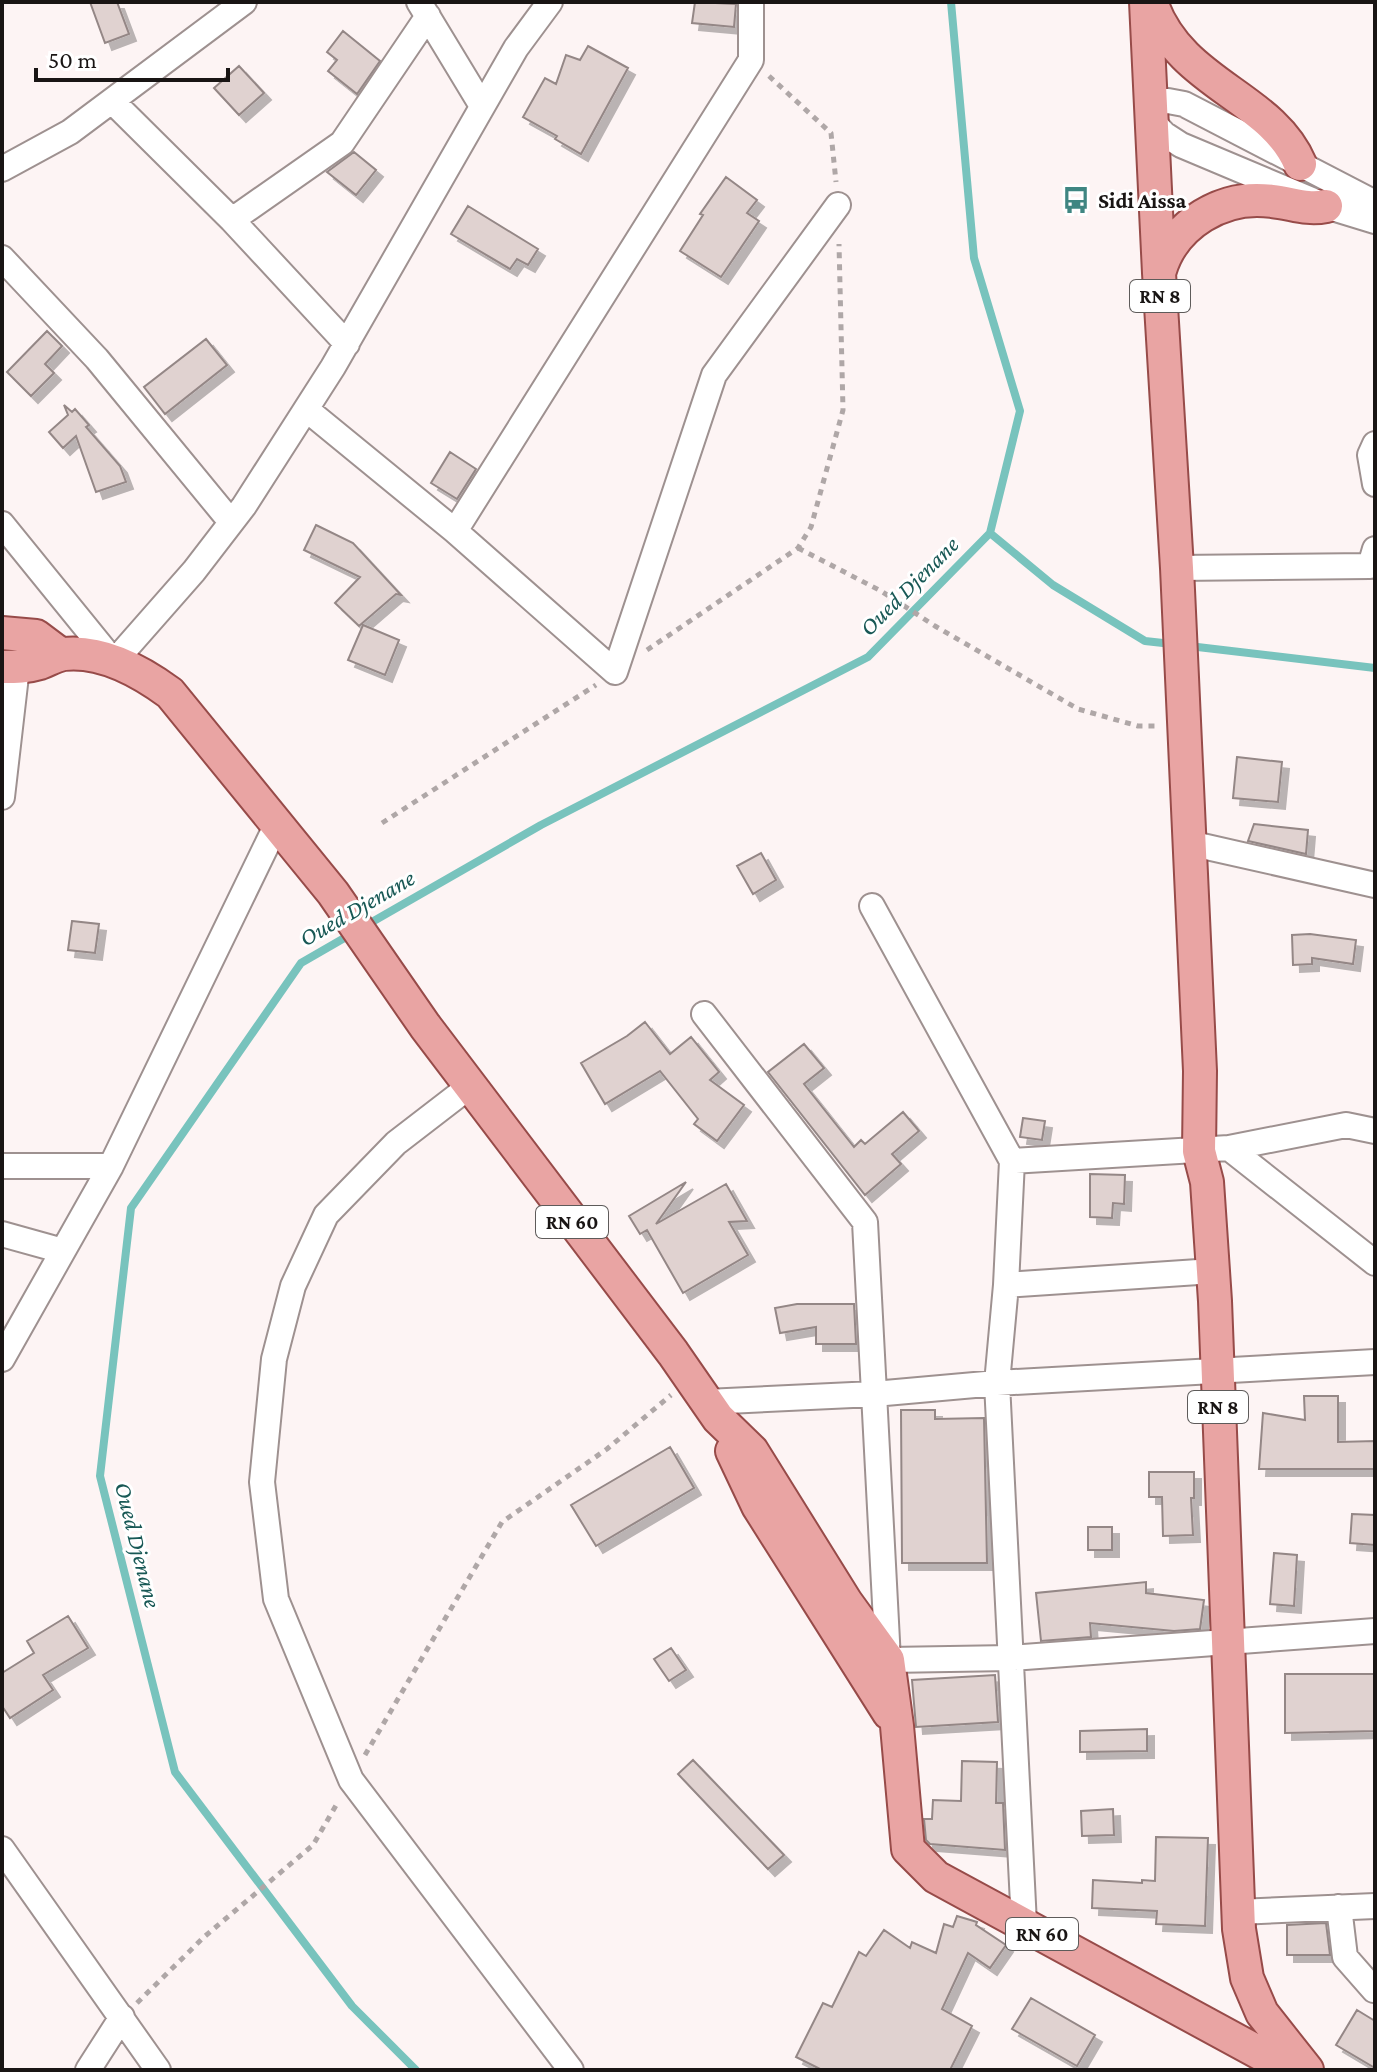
<svg xmlns="http://www.w3.org/2000/svg" width="1377" height="2072" font-family="'Crimson Pro',serif">
<style>
.lines{fill:none;stroke-linecap:round;stroke-linejoin:round}
.stream{stroke:#78c3bd;stroke-width:8}
.building{fill:#e0d2d0;stroke:#948786;stroke-width:2;filter:url(#shadow)}
.minor-casing{stroke:#9e9190;stroke-width:28}
.major-casing{stroke:#974b49;stroke-width:36}
.path{stroke:#afa7a7;stroke-width:5;stroke-dasharray:6 6;stroke-linecap:butt}
.minor{stroke:#fff;stroke-width:24}
.major{stroke:#e9a4a3;stroke-width:32}
.labels{text-anchor:middle;stroke-width:6;stroke-linejoin:round;paint-order:stroke}
.shield{fill:#fff;stroke:#5e5b5a;stroke-width:2}
.shield-label{font-size:20px;font-weight:bold;fill:#191514}
.poi-label{font-size:22px;font-weight:bold;fill:#191514;stroke:#fff;text-anchor:start}
.water-label{font-size:24px;font-style:italic;fill:#185855;stroke:#fff}
</style>
<defs>
<filter id="shadow"><feDropShadow dx="7" dy="7" stdDeviation="0" flood-color="#0004"/></filter>
</defs>
<rect width="100%" height="100%" fill="#fdf4f4"/>
<g class="lines">
<path class="stream" d="M990 533 1053 585 1145 641 1172 644
M1189 646 1375 668
M365 926 541 825 868 657 990 533 1020 411 974 258 951 2
M353 933 301 963 131 1208 100 1476 175 1772 352 2006 416 2070"/>
</g>
<path class="building" d="M90 2H117L129 34 105 43Z
M695 2 736 4 734 27 692 23Z
M343 31 380 61 357 94 328 71 337 60 327 52Z
M588 46 628 68 581 154 555 139 557 136 523 117 545 78 556 84 566 55 580 60Z
M239 66 264 93 239 115 214 88Z
M354 152 376 170 356 195 327 172Z
M726 177 757 200 747 213 759 221 721 277 680 251 703 215 700 214Z
M468 206 538 249 528 265 517 259 510 269 451 234Z
M47 331 62 346 45 364 54 373 31 396 7 372Z
M206 339 227 365 165 414 144 387Z
M64 405 72 412 75 409 89 425 86 427 120 466 126 482 96 492 76 436 63 448 49 432 68 415Z
M450 452 476 469 457 499 431 483Z
M316 525 353 543 401 595 396 594 359 626 335 603 360 577 304 550Z
M363 625 399 640 385 675 348 660Z
M1237 757 1282 762 1278 802 1233 798Z
M1254 824 1308 830 1306 854 1248 841Z
M761 853 776 880 753 894 737 866Z
M72 921 99 924 95 953 68 950Z
M1310 934 1356 940 1353 964 1312 958V964L1293 965 1292 935Z
M645 1022 670 1054 691 1037 719 1072 710 1080 744 1105 717 1141 694 1124 698 1119 660 1071 605 1104 581 1063 627 1036Z
M804 1044 824 1068 804 1084 854 1147 861 1140 865 1144 903 1112 919 1131 892 1154 901 1164 865 1195 768 1072Z
M1023 1118 1045 1121 1042 1140 1020 1137Z
M1090 1174 1125 1175 1124 1204 1113 1203 1112 1218 1090 1217Z
M686 1182 656 1224 726 1184 747 1221 729 1222 748 1255 683 1293 647 1230 640 1234 629 1216Z
M797 1304H854L856 1344H816V1327L780 1333 775 1308Z
M1304 1396H1338V1442L1375 1441V1469H1259L1263 1413 1305 1420Z
M901 1410H935V1419L984 1418 987 1563H902Z
M670 1447 694 1488 596 1546 571 1505Z
M1149 1472H1194V1498H1191L1193 1535 1163 1536 1162 1497H1149Z
M1352 1514 1375 1515V1545L1350 1543Z
M1088 1527H1112V1550H1088Z
M1274 1553 1297 1555 1294 1606 1270 1604Z
M1146 1582V1593L1204 1600 1200 1629 1174 1631 1090 1623 1091 1637 1041 1641 1036 1593Z
M68 1616 88 1648 43 1675 53 1690 10 1718 2 1706V1673L34 1653 27 1641Z
M671 1648 686 1670 669 1681 654 1659Z
M1285 1674H1375V1731L1285 1733Z
M995 1675 998 1722 916 1727 912 1680Z
M1147 1729V1751L1080 1752V1731Z
M693 1760 784 1855 768 1869 678 1774Z
M962 1761 997 1762 996 1803H1003L1005 1850 930 1844 926 1840 924 1819H932L933 1800 961 1801Z
M1113 1809 1114 1835 1082 1836 1081 1811Z
M1156 1837 1208 1838 1205 1926 1156 1924 1157 1911 1092 1908 1093 1880 1142 1883V1880L1155 1881Z
M957 1916 977 1922 976 1925 1006 1945 990 1968 968 1953 942 2009 972 2026 950 2070H822L796 2057 823 2003 832 2007 859 1952 866 1956 884 1930 910 1948 912 1942 936 1953 944 1924 953 1927Z
M1326 1923 1330 1955H1287V1925Z
M1031 1998 1095 2035 1077 2066 1012 2029Z
M1357 2010 1375 2021V2068L1336 2045Z"/>
<g class="lines">
<g class="minor-casing">
<path id="minor" d="M419 2 482 106
M112 101 232 220 347 344
M1150 102 1168 101 1184 104 1375 203
M1150 119 1164 134 1181 145 1326 206 1375 221
M2 169 70 132 244 2
M232 220 342 143 428 16
M2 258 97 359 231 522
M306 409 455 531 615 672 714 375 838 205
M1375 444 1370 455 1375 484
M2 524 114 662 194 571 244 506 333 367 516 48 550 2
M455 531 751 60V2
M1177 568 1370 566 1375 549
M2 797 17 667
M1189 843 1375 885
M872 906 1012 1161 1006 1285 997 1383 1024 1924
M704 1014 865 1222 888 1660 1011 1658 1375 1631
M470 1086 396 1143 326 1215 293 1286 274 1359 262 1482 276 1599 351 1780 571 2070
M1229 1148 1346 1125 1375 1131
M1012 1161 1229 1148 1375 1263
M2 1166H111
M2 1234 63 1251
M1006 1285 1213 1271
M2 1359 111 1166 277 824
M706 1402 874 1394 997 1383 1375 1362
M2 1849 158 2070
M1339 1907 1345 1957 1374 1990
M1238 1912 1375 1906
M88 2070 122 2017"/>
</g>
<g class="major-casing">
<path id="major" d="M1146 2 1159 273 1177 568 1200 1071 1199 1151 1207 1182 1215 1301 1239 1929 1247 1978 1262 2013 1307 2070
M1151 2C1180 86 1271 95 1300 164
M1160 270C1174 224 1223 194 1272 201 1292 203 1306 210 1326 206
M2 633 36 636 60 654
M2 667C15 667 27 667 40 663 48 660 56 655 64 654 102 650 140 671 170 693L333 893 425 1026 673 1353 718 1418 752 1451 846 1602 888 1660 897 1726 908 1849 936 1877 1291 2070
M732 1451 758 1506 889 1713"/>
</g>
<path class="path" d="M769 76 831 133 836 182
M798 548 881 591 935 626 1078 709 1138 726H1159
M647 650 798 548 811 527 843 410 839 244
M382 823 596 685
M365 1755 502 1522 607 1449 671 1395
M137 2003 204 1937 313 1845 338 1802"/>
<use href="#minor" class="minor"/>
<use href="#major" class="major"/>
</g>
<defs>
<g id="bus-bare" transform="scale(2.16)"><path d="M-5-6H5V4H4V6H2V4H-2V6H-4V4H-5ZM-3.5-4V0h7V-4ZM-3.5 1.2v1.5H-2V1.2ZM2 1.2v1.5H3.5V1.2Z" fill="#3f8682" stroke="#fff" stroke-width="2.5" paint-order="stroke"/></g>
</defs>
<g fill-rule="evenodd">
<use href="#bus-bare" x="1076" y="200"/>
</g>
<g class="labels">
<g class="shield">
<rect x="1130" y="280" width="60" height="32" rx="6"/>
<rect x="536" y="1206" width="72" height="32" rx="6"/>
<rect x="1188" y="1391" width="60" height="32" rx="6"/>
<rect x="1006" y="1918" width="72" height="32" rx="6"/>
</g>
<g class="shield-label">
<text x="1160" y="303">RN 8</text>
<text x="572" y="1229">RN 60</text>
<text x="1218" y="1414">RN 8</text>
<text x="1042" y="1941">RN 60</text>
</g>
<g class="poi-label">
<text x="1098" y="208">Sidi Aissa</text>
</g>
<g class="water-label">
<text transform="translate(909 586) rotate(-45)" y="8">Oued Djenane</text>
<text transform="translate(357 908) rotate(-30)" y="8">Oued Djenane</text>
<text transform="translate(138 1545) rotate(76)" y="8">Oued Djenane</text>
</g>
</g>
<rect width="1377" height="2072" fill="none" stroke="#191514" stroke-width="8"/>
<path d="M36 68v12h192v-12" fill="none" stroke="#191514" stroke-width="4"/>
<text x="48" y="68" font-size="24" fill="#191514" stroke="#ffffff" stroke-width="6" paint-order="stroke">50 m</text>
</svg>
